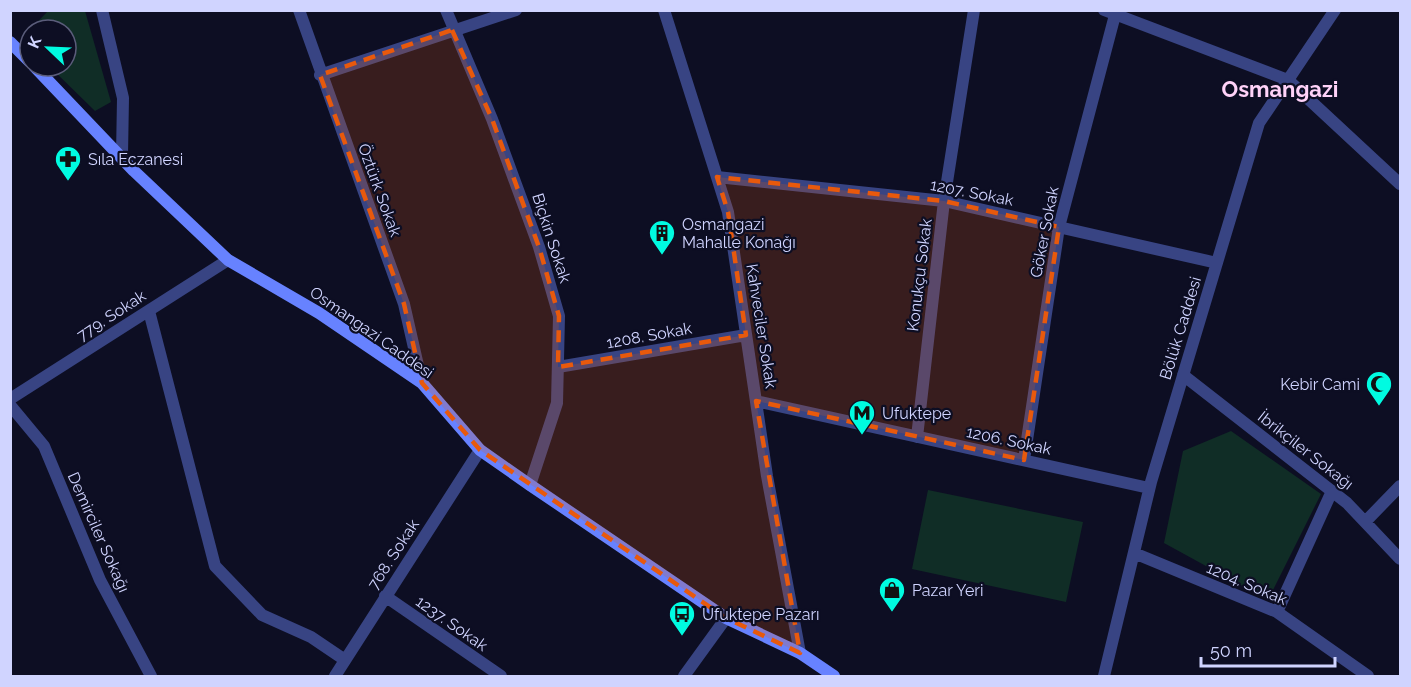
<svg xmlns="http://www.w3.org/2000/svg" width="1411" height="687" font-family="Raleway,sans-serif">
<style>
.green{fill:#102d26}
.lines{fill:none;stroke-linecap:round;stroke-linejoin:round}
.street{stroke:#384483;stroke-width:12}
.secondary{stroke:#6782ff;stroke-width:12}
.marked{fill:#e8590c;fill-opacity:0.2;stroke:#e8590c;stroke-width:4.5;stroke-dasharray:12 8;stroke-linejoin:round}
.labels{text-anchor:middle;stroke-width:4.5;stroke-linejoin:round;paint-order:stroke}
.poi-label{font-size:16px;fill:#d0d4ff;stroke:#0d0e23;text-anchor:start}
.street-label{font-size:16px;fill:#d0d4ff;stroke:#0d0e23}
.district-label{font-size:22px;font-weight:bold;fill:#ffd2f8;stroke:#0d0e23}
</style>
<rect width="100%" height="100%" fill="#0d0e23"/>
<path class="green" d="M48 11H85L111 102 95 111 49 66H66V30H30V48L21 39Z
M1231 431 1321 494 1268 600 1164 543 1183 451Z
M928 490 1083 522 1066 602 912 569Z"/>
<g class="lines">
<path class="street" d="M102 10 123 98 122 155
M299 10 404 304 422 383
M446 10 492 119 539 247 559 316 557 403 530 485
M664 10 728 212 767 476 800 653
M1104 10 1288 80 1400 184
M320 75 516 10
M717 177 944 201 1217 263
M149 311 215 566 262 615 311 637 345 660
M558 367 746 335
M1183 375 1347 503 1400 559
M10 399 228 260
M756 401 1149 488
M10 405 44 446 100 580 151 676
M917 437 944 201 974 10
M1024 460 1059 227 1115 15
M1365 522 1400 486
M1134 553 1277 612 1368 676
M385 596 501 676
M1277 612 1332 491
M335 676 480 450
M684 676 726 618
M1104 676 1151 482 1259 123 1335 10"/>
<path class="secondary" d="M10 42 30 62
M34 66 134 171 228 260 319 313 422 383 480 450 530 485 726 618 800 653 834 676"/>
</g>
<path class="marked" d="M452 30 492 119 539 247 559 316 558 367 746 335 728 212 717 177 944 201 1059 227 1024 460 756 401 800 653 726 618 480 450 422 383 404 304 320 75Z"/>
<defs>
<g id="pharmacy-pin" transform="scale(1.35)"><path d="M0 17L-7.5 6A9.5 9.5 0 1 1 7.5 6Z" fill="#00fbe1" stroke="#0d0e23"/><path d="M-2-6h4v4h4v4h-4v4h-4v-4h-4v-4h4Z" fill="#111"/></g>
<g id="building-pin" transform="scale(1.35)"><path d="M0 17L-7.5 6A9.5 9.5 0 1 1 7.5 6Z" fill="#00fbe1" stroke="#0d0e23"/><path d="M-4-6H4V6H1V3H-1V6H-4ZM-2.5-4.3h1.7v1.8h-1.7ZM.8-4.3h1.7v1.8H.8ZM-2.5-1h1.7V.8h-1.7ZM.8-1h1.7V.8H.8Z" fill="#111"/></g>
<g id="mosque-pin" transform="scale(1.35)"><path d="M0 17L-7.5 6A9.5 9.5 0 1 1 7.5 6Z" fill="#00fbe1" stroke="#0d0e23"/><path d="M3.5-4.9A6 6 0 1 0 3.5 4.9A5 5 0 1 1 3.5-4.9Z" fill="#111"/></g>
<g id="metro-pin" transform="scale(1.35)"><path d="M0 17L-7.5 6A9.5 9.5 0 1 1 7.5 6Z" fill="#00fbe1" stroke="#0d0e23"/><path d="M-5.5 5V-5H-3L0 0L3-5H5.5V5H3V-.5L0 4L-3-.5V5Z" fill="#111"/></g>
<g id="shop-pin" transform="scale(1.35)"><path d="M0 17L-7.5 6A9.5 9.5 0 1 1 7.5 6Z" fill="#00fbe1" stroke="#0d0e23"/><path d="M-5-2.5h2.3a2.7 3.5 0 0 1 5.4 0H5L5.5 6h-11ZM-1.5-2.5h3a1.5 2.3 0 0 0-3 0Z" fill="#111"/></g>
<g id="bus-pin" transform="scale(1.35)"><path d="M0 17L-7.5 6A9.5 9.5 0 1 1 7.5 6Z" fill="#00fbe1" stroke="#0d0e23"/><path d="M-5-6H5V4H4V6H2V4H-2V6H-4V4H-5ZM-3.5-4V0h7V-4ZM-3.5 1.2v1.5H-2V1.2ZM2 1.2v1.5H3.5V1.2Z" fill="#111"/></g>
</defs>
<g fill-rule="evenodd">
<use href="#pharmacy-pin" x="68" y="159"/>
<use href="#building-pin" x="662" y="233"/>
<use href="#mosque-pin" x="1379" y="384"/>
<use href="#metro-pin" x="862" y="413"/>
<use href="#shop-pin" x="892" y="590"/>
<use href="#bus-pin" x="682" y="614"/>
</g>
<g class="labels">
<g class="poi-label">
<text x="88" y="165">Sıla Eczanesi</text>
<text x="682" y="230">Osmangazi<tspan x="682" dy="18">Mahalle Konağı</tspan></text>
<text x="1360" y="390" text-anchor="end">Kebir Cami</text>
<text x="882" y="419">Ufuktepe</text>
<text x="912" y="596">Pazar Yeri</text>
<text x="702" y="620">Ufuktepe Pazarı</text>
</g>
<g class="street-label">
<text transform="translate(380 190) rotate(70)" y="6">Öztürk Sokak</text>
<text transform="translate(972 192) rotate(11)" y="6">1207. Sokak</text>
<text transform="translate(1044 232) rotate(-79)" y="6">Göker Sokak</text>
<text transform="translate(552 238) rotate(72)" y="6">Biçkin Sokak</text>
<text transform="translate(919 275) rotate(-83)" y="6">Konukçu Sokak</text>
<text transform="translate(111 315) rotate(-33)" y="6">779. Sokak</text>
<text transform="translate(762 326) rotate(81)" y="6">Kahveciler Sokak</text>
<text transform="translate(1180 328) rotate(-73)" y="6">Bölük Caddesi</text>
<text transform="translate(372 332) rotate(35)" y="6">Osmangazi Caddesi</text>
<text transform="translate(649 335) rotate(-10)" y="6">1208. Sokak</text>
<text transform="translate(1009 440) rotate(12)" y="6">1206. Sokak</text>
<text transform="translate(1306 450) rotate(38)" y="6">İbrikçiler Sokağı</text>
<text transform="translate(99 532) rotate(66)" y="6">Demirciler Sokağı</text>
<text transform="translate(393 554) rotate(-57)" y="6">768. Sokak</text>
<text transform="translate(1247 583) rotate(23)" y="6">1204. Sokak</text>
<text transform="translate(452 623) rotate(35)" y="6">1237. Sokak</text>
</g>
<g class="district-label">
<text x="1280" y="97">Osmangazi</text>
</g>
</g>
<rect width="1411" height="687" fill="none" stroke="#d0d4ff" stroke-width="24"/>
<g transform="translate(48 48) rotate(293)"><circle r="28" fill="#0d0e23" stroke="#5b5d7b" stroke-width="1.5"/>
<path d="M0-4.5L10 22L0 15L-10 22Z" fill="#00fbe1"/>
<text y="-9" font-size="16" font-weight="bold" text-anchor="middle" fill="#d0d4ff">K</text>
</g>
<path d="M1201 657v9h134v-9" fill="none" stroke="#d0d4ff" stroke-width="3"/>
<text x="1210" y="657" font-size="18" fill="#d0d4ff" stroke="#0d0e23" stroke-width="4.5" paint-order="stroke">50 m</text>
</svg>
